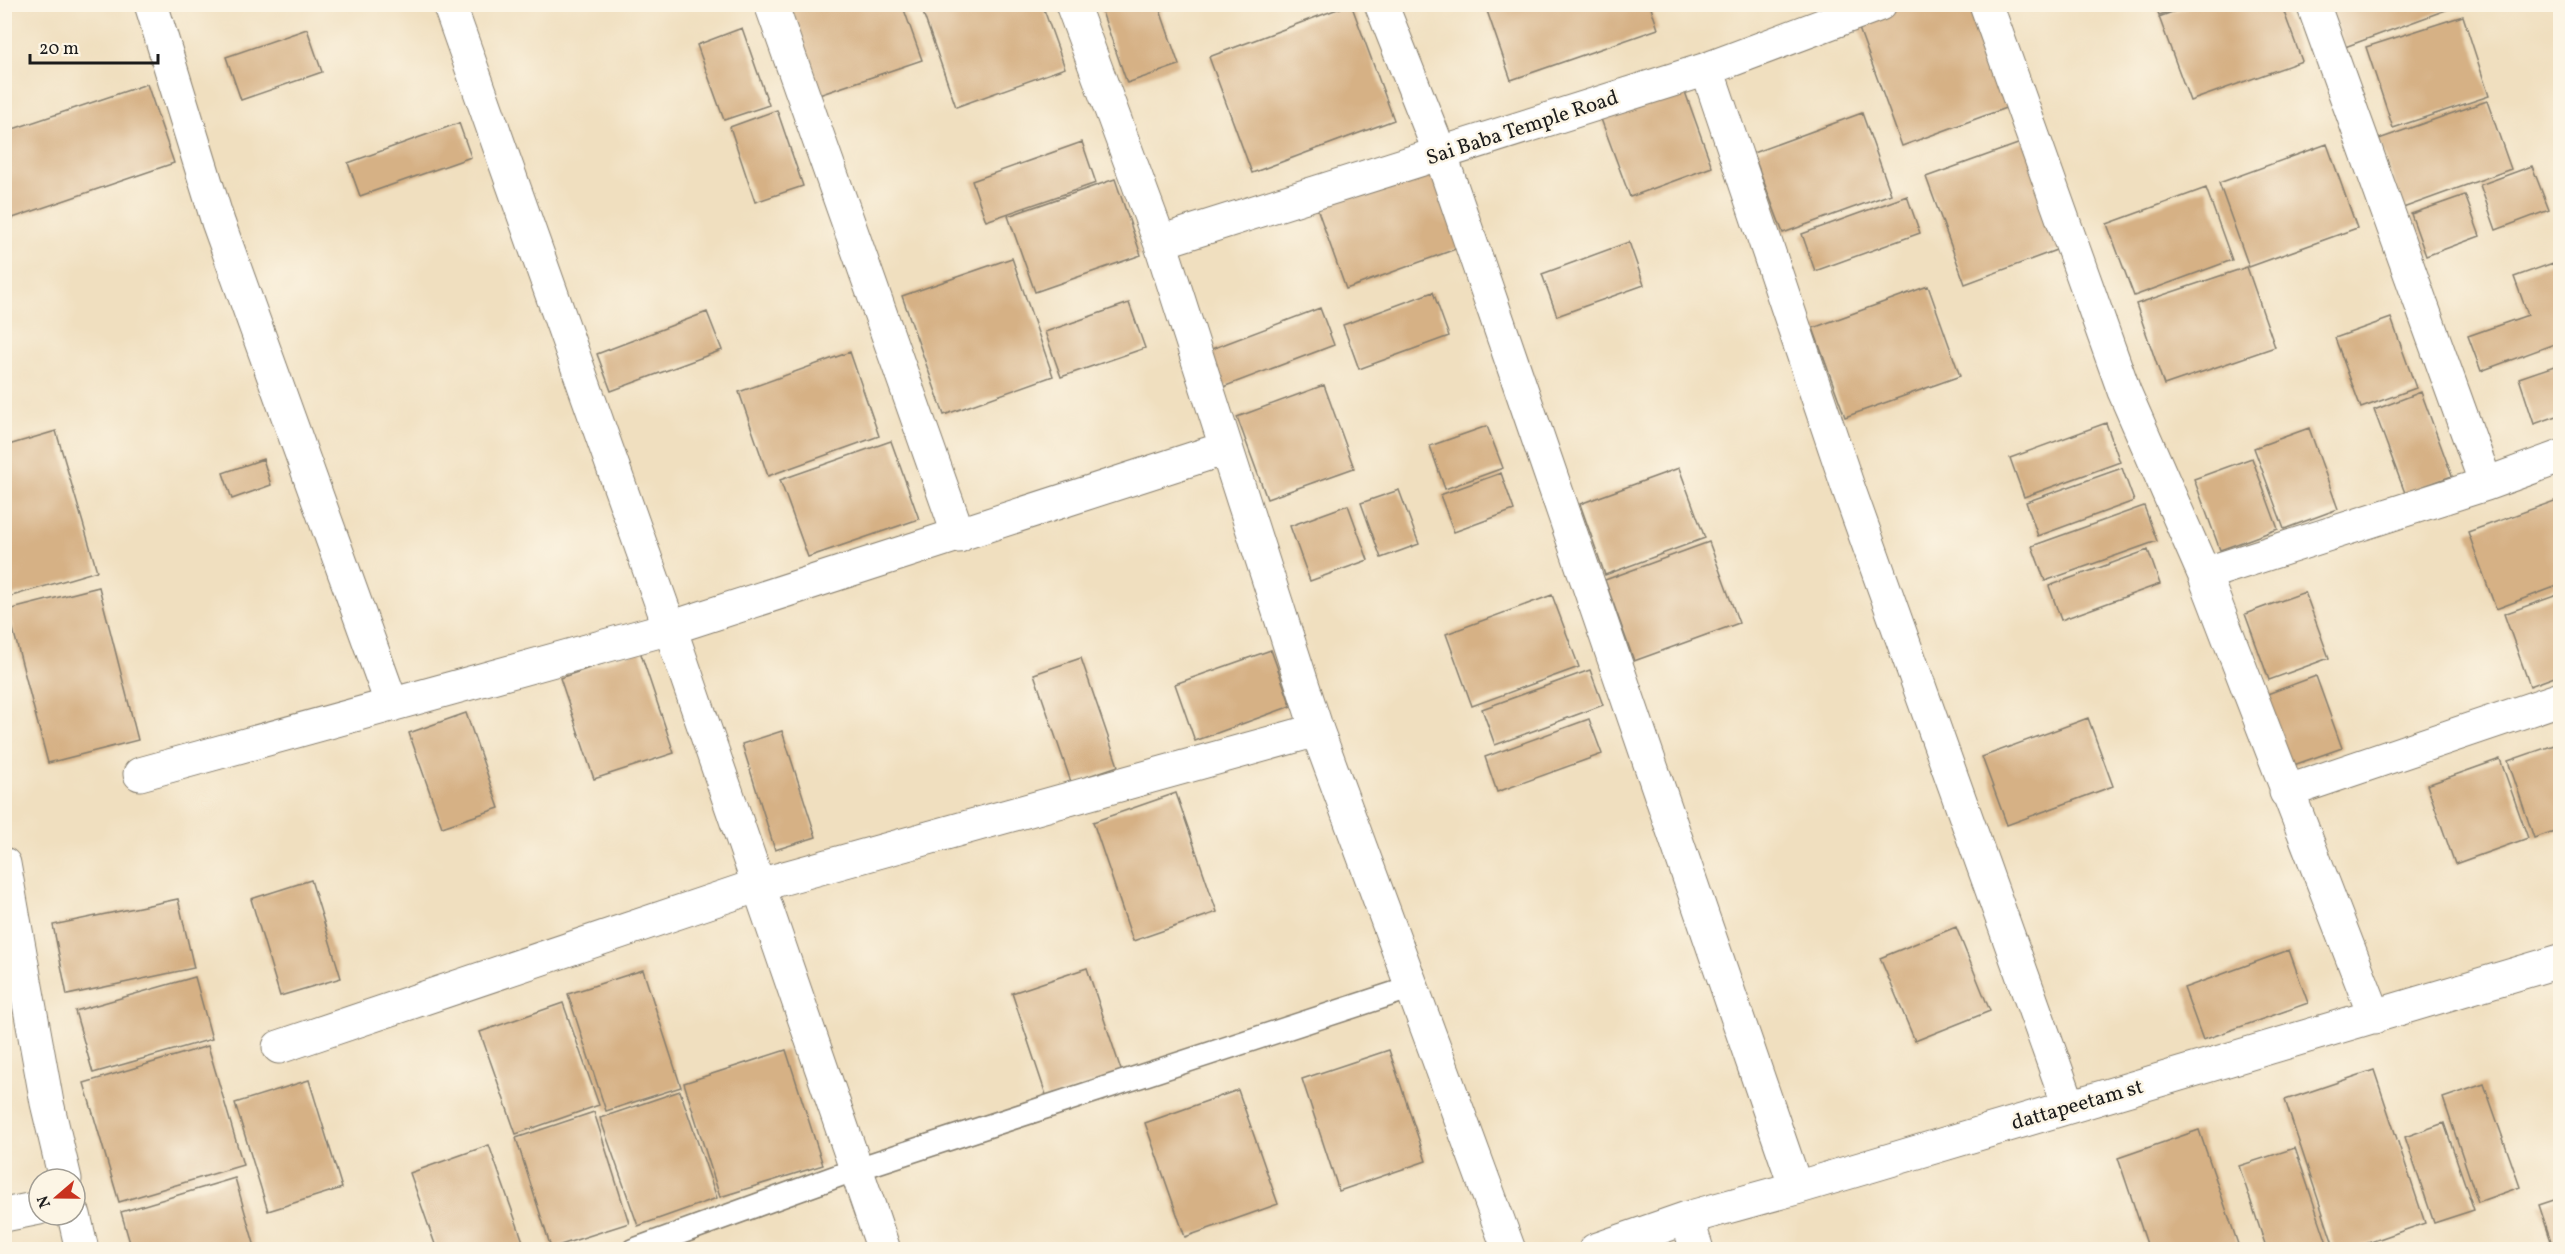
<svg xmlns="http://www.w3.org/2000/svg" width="2565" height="1254" font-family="Vollkorn,serif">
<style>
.building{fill:#d6b185}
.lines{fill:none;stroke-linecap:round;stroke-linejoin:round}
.service-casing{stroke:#867e6e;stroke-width:25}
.minor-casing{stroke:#867e6e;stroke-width:35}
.service{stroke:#fff;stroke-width:22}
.minor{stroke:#fff;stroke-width:33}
.labels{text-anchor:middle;stroke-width:5;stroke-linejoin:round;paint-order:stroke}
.street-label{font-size:21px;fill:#1c1c1c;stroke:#fcf5e5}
</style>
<rect width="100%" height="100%" fill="#fcf5e5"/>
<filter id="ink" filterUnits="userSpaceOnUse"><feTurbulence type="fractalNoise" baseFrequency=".0167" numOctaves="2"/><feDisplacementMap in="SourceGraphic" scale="12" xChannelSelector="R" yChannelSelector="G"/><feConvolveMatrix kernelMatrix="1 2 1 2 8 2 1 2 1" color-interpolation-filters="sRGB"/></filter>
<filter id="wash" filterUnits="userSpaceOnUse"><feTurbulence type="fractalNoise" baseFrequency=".008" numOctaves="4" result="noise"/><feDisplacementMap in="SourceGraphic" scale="24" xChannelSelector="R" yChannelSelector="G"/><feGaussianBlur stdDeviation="1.35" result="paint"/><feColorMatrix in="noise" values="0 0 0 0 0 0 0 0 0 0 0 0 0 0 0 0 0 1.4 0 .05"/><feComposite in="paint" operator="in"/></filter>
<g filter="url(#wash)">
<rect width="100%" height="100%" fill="#f0dfbf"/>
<g id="blocks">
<path class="building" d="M807 4H902L922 60 816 96 787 11Z
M920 4H1042L1065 68 956 107Z
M1114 4H1158L1179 65 1127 83 1101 9Z
M1351 4 1394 120 1252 173 1209 57Z
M1909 4H1974L2011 106 1902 146 1857 23Z
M2155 4H2187V5L2159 15Z
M2194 4H2281L2302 61 2190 101 2159 17Z
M2330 4H2453L2454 7 2345 47Z
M1485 5H1650L1658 29 1511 80Z
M2463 16 2489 96 2393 128 2366 47Z
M742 28 769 105 724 120 697 45Z
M307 29 322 72 241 100 226 57Z
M147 84 174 163 4 221V132Z
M1684 89 1712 167 1630 197 1601 119Z
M2487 101 2511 169 2403 208 2379 139Z
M777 110 803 186 755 202 730 127Z
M1862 113 1891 194 1783 233 1753 153Z
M459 123 471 157 360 196 348 163Z
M2029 140 2067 246 1965 284 1926 177Z
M1082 142 1096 183 986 221 972 181Z
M2327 144 2357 228 2249 267 2219 183Z
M2532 166 2549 210 2496 230 2480 185Z
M1431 167 1461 247 1346 289 1317 208Z
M1115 179 1141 255 1035 292 1008 216Z
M2206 188 2232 260 2134 296 2107 224Z
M2465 195 2480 236 2426 256 2411 214Z
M1907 196 1920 233 1815 271 1802 234Z
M1629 242 1644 285 1557 316 1542 274Z
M1012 258 1053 376 944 415 902 296Z
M2553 263 2560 285V342L2481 371 2468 336 2528 315 2514 277Z
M2247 267 2275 347 2164 385 2136 304Z
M1928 286 1960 376 1845 417 1813 328Z
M1433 292 1449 336 1359 369 1343 325Z
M1129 303 1145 348 1061 377 1045 332Z
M1320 308 1334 345 1223 387 1209 350Z
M707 312 722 350 611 391 597 354Z
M2391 318 2416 388 2361 408 2335 338Z
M850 352 879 436 768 476 739 392Z
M2560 364V415L2534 424 2519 378Z
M1324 385 1354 468 1267 499 1237 417Z
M2421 392 2452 476 2405 493 2374 410Z
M2106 423 2120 462 2024 497 2010 458Z
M1487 426 1503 468 1445 489 1430 446Z
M2309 428 2338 509 2284 529 2254 448Z
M56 431 97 571 5 598V446Z
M891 441 919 519 808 557 780 480Z
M2252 458 2278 529 2220 550 2194 479Z
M263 459 271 485 232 499 223 473Z
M1679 468 1705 538 1605 575 1580 504Z
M2122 468 2134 501 2038 536 2026 502Z
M1501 473 1514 510 1454 532 1440 495Z
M1399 490 1419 544 1381 558 1361 503Z
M2560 499V585L2496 609 2468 532Z
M1348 505 1368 560 1310 581 1290 526Z
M2144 506 2157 541 2045 581 2032 546Z
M1709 542 1739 623 1634 661 1605 580Z
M2148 550 2160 584 2061 620 2049 586Z
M99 587 138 740 48 763 8 610Z
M2305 592 2329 658 2269 680 2245 614Z
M2560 594V675L2530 686 2504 614Z
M1552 595 1579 667 1472 706 1446 634Z
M1271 650 1291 706 1195 741 1175 684Z
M640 651 674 753 594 779 560 678Z
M1081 658 1118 766 1071 782 1034 674Z
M1590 670 1603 705 1495 745 1482 709Z
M2316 676 2342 748 2288 767 2262 696Z
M466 713 499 808 442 827 409 733Z
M2088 718 2113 786 2007 825 1982 757Z
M1589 719 1602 754 1497 792 1485 757Z
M782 731 816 837 775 850 742 744Z
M2560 743V829L2534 838 2508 761Z
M2500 759 2528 838 2455 864 2427 785Z
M1176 793 1217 912 1133 941 1093 822Z
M311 880 341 978 280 996 251 899Z
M178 899 194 968 67 995 53 925Z
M1956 927 1990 1011 1915 1041 1880 958Z
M2289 950 2308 1003 2203 1040 2184 988Z
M1087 968 1122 1073 1047 1098 1012 993Z
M643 970 681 1087 606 1111 568 994Z
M195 977 212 1039 93 1073 75 1011Z
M563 1003 599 1105 516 1134 480 1032Z
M208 1046 243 1165 119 1202 84 1083Z
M786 1050 823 1165 720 1197 684 1083Z
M1389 1050 1426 1161 1339 1191 1302 1079Z
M2374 1070 2425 1223 2348 1250H2335L2285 1100Z
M309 1080 342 1188 268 1211 235 1103Z
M2484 1084 2520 1187 2478 1202 2443 1098Z
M1238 1090 1278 1204 1185 1237 1145 1123Z
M680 1091 717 1198 638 1226 600 1118Z
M594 1112 629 1223 551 1248 516 1138Z
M2444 1123 2474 1210 2434 1223 2405 1137Z
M2199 1130 2240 1250H2149L2118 1158Z
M489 1145 526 1250H437L410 1173Z
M2295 1148 2328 1246 2317 1250H2267L2239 1166Z
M235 1178 255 1247 245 1250H132L121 1212Z
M2560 1198V1250H2554L2539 1205Z"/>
</g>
</g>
<g filter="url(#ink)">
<use href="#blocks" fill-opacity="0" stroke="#867e6e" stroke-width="1.5"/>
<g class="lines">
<g class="service-casing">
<path id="service" d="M633 1250 857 1169 1413 987"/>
</g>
<g class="minor-casing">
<path id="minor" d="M151 4 218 222 392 705
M449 4 670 628 884 1250
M771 4 959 536
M1072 4 1160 242 1317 730 1509 1250
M1381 4 1440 153 1796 1188
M1986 4 2124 391 2204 574 2375 1017
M2313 4 2486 484
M1707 69 1848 487 2069 1106
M1160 242 1707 69 1880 4
M2204 574 2486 484 2560 457
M140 774 670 628 1226 448
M2286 792 2560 699
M4 864 47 1103 65 1179
M279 1047 759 885 1317 730
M4 1215 39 1208
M74 1215 82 1250
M1687 1218 1697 1250
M1595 1250 1687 1218 1796 1188 2560 961"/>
</g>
<use href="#service" class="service"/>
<use href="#minor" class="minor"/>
</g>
</g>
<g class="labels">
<g class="street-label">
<text transform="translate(1522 127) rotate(-18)" y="7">Sai Baba Temple Road</text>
<text transform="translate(2077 1104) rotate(-16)" y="7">dattapeetam st</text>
</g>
</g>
<rect width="2565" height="1254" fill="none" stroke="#fcf5e5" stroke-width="24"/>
<g transform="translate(57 1197) rotate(250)"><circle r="28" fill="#fcf5e5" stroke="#a29e95" stroke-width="1.5"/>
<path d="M0-4.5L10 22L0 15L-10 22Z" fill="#c8321e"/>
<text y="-9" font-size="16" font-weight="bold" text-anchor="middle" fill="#1c1c1c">N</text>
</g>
<path d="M30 54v9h128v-9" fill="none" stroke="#1c1c1c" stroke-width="3"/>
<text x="39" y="54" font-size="18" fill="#1c1c1c" stroke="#fcf5e5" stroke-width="4.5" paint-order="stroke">20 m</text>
</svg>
